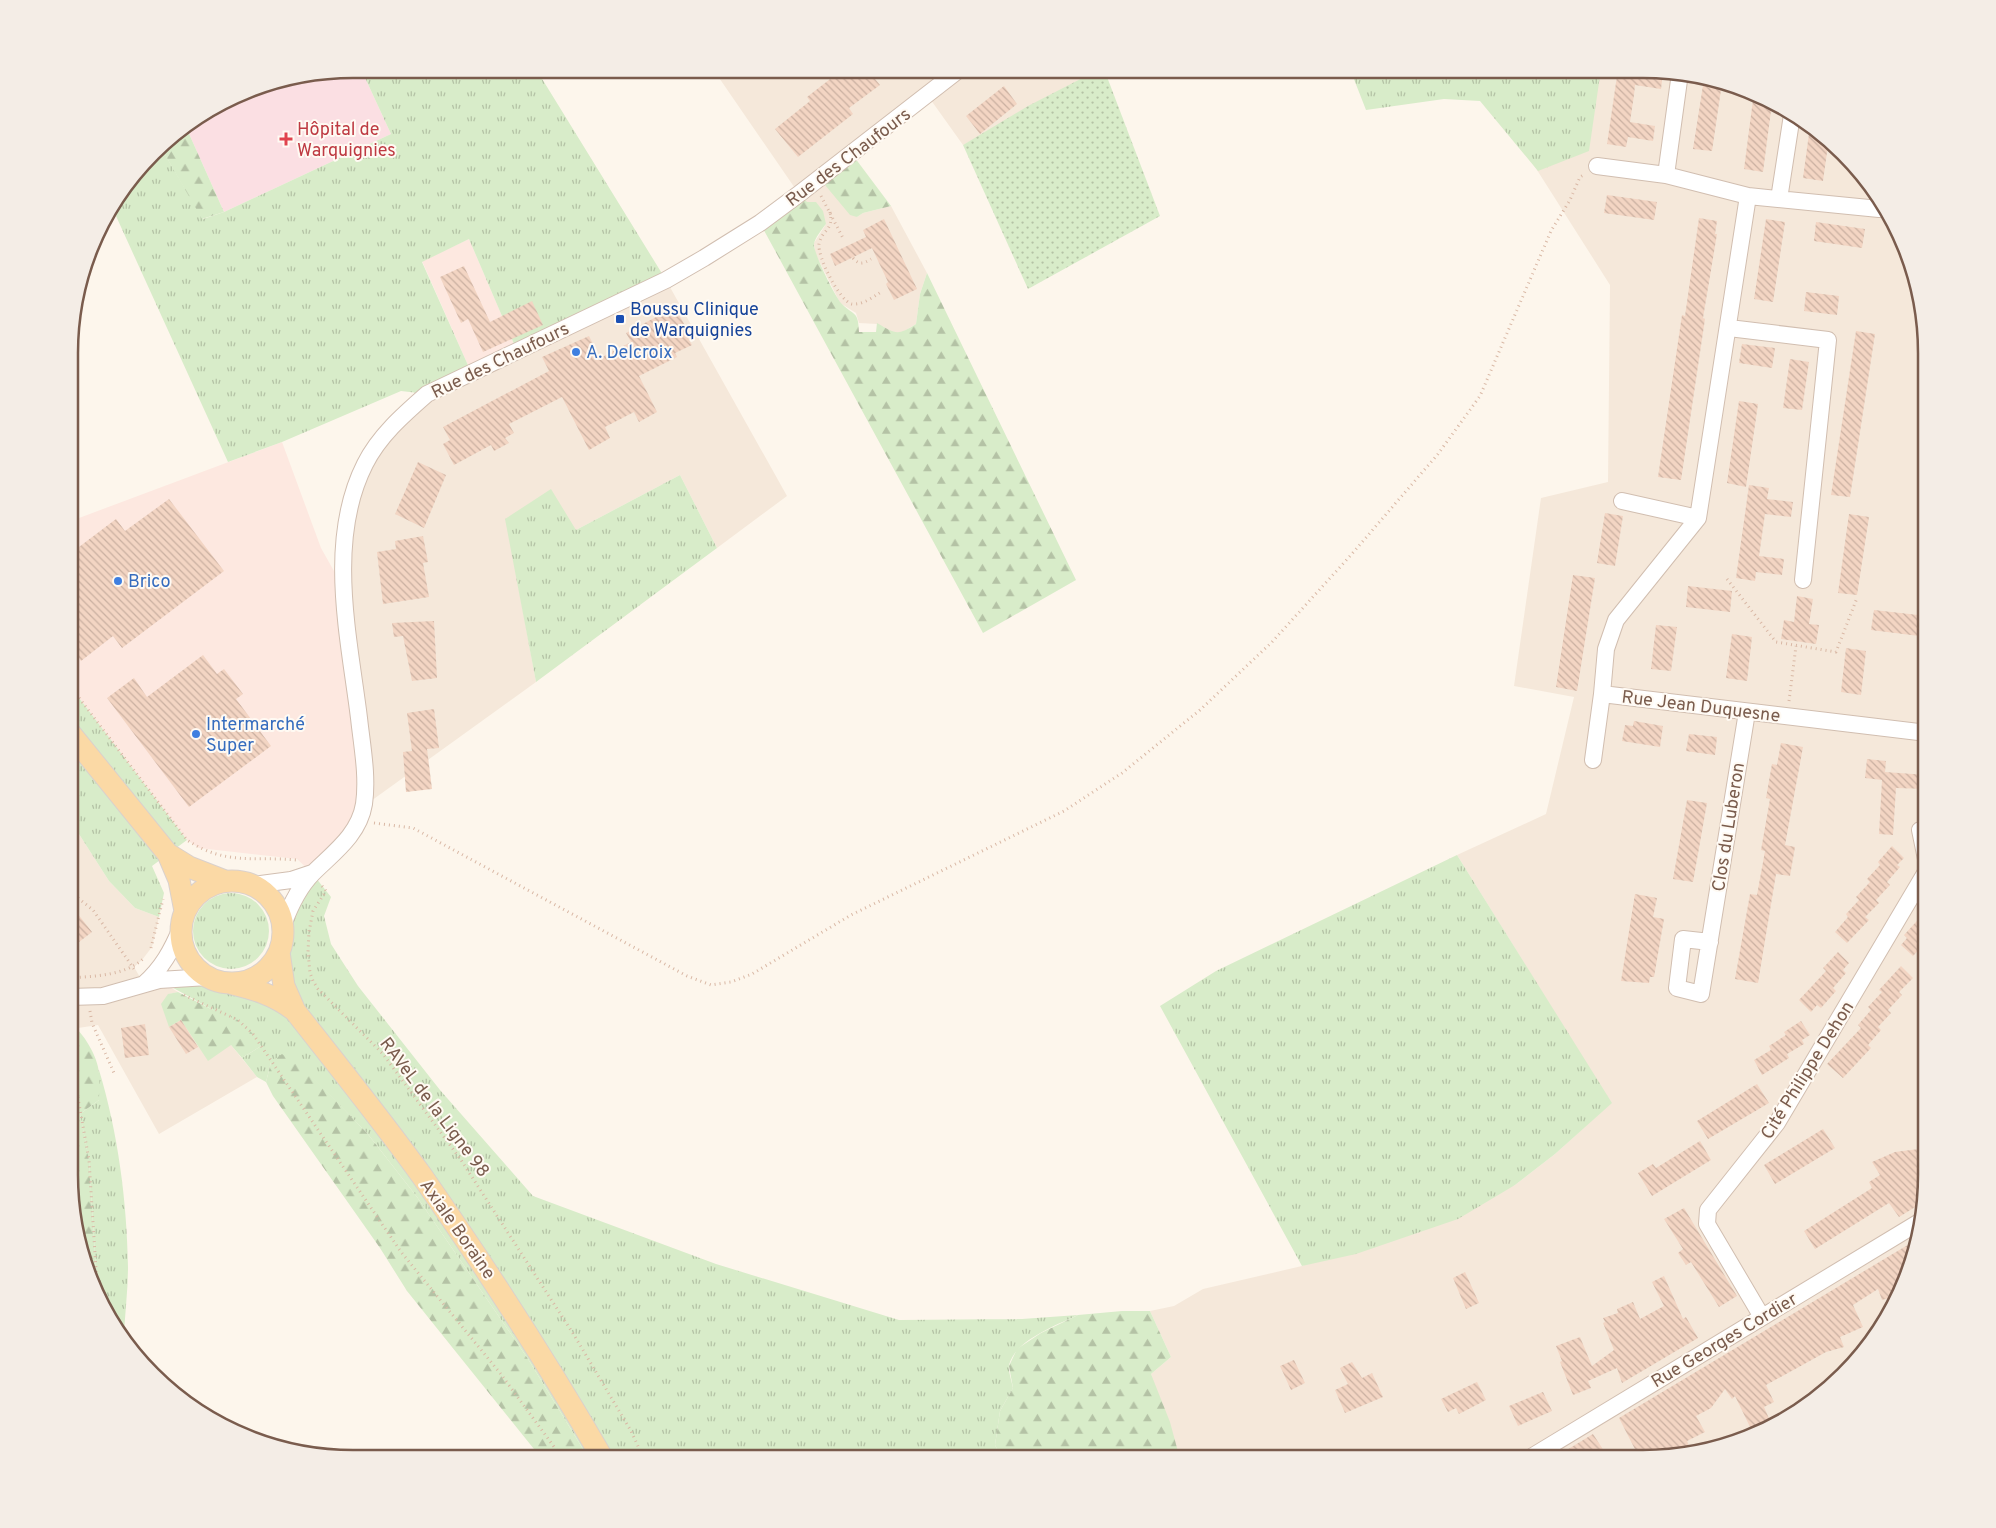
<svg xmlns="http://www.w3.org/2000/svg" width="1996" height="1528" font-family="Overpass,sans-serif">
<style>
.residential{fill:#f5e8da}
.commercial{fill:#fde8e0}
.medical{fill:#fbdfe3}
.grass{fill:url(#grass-tufts)}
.forest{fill:url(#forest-firs)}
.park{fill:url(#park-dots)}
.building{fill:url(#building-back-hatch)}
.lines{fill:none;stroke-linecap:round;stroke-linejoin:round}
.minor-casing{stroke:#d1beb0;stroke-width:18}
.major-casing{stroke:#dad1cd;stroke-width:23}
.path{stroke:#d9b8a5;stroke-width:3;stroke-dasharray:1 4;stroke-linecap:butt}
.minor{stroke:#fff;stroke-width:16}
.major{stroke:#fbd9a5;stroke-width:21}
.health-dot{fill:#e0444e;stroke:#fffaf3;stroke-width:2}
.transit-dot{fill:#1a4fb4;stroke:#fffaf3;stroke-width:2}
.shop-dot{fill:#3f7fe0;stroke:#fffaf3;stroke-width:2}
.labels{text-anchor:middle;stroke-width:4;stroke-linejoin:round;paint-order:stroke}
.health-label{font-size:18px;fill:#be3a42;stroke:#fffaf3;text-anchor:start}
.street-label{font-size:18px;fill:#7a5c4d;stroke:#fffaf3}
.transit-label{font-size:18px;fill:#164399;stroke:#fffaf3;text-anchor:start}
.shop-label{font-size:18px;fill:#366cbe;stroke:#fffaf3;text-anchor:start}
.rim{fill:none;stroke:#7a5c4d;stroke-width:2.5}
</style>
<defs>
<pattern id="grass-tufts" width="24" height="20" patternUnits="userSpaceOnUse" patternTransform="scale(1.25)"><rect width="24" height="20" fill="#d8ecc9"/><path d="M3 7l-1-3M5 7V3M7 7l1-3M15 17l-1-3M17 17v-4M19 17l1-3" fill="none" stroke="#b4c2a5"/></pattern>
<pattern id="forest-firs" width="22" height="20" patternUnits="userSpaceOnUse" patternTransform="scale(1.25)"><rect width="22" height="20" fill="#d8ecc9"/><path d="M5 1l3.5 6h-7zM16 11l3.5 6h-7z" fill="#b4c2a5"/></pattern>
<pattern id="park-dots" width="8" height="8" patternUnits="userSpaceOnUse" patternTransform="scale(1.25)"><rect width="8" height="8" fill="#d8ecc9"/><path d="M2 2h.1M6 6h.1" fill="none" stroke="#b4c2a5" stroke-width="1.8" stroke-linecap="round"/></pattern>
<pattern id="building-back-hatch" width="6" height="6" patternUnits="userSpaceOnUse" patternTransform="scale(1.25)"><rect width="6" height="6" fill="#f3d5c3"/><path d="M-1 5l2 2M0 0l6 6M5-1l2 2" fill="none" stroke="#cab0a1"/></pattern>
</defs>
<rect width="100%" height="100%" fill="#fdf6ec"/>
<path class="residential" d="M713 69H1103L963 145 928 96 820 178 857 217 863 213 891 206 927 273 920 294 916 324 901 333H894L877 324 859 323 856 313 840 303 815 253 814 243 826 224 799 194Z
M1473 69H1662L1752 90 1831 139 1898 227 1922 297 1927 352V1195L1906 1285 1857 1363 1769 1430 1699 1454 1644 1459H1171L1151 1374 1171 1357 1150 1311 1174 1306 1203 1289 1302 1266 1515 1185 1555 1154 1611 1103 1457 855 1546 814 1574 697 1514 686 1541 498 1608 482 1610 285Z
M666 280 787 496 717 548 680 475 576 530 506 519 536 682 364 806 343 587 352 494 403 415Z
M70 820 109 881 135 908 159 917 152 947 142 960 134 967 144 984 159 980 178 992 169 994 170 1027 181 1020 231 1045 257 1077 159 1134 98 1025 78 1028 70 1024Z"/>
<path class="commercial" d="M469 239 517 351 471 372 422 261Z
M282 442 321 548 343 587 364 806 312 873 297 859 199 848 187 840 70 686 71 521Z"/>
<path class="medical" d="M352 69H361L391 134 224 212 186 127 261 84Z"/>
<path class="grass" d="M361 69H536L666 280 517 351 469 239 422 262 471 372 427 394 401 391 282 442 228 462 111 205 160 146 203 219 224 212 391 134Z
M1350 69H1601L1589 151 1538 171 1480 101 1444 99 1366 110Z
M680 475 717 548 536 682 505 519 551 489 576 530Z
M70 686 187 840 152 866 164 893 159 917 135 908 109 881 70 820Z
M1457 855 1612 1103 1555 1154 1515 1185 1458 1219 1356 1254 1302 1266 1160 1006 1216 971Z
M312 873 331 897 324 916 331 944 358 986 440 1090 533 1196 716 1264 899 1320 1022 1319 1078 1315C1057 1325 1015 1340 1009 1365 1008 1371 1012 1382 1013 1388L1000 1411 995 1445 1002 1459H589L528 1359 417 1197 367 1133 305 1070 271 1062 266 1082 257 1077 242 1058 261 1046 213 1010 159 980 208 977 274 997 279 952 283 939V925Z
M193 931a38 38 0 1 1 76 0a38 38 0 1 1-76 0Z
M99 1070C118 1133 127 1201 128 1267 128 1289 125 1313 124 1335L98 1301 89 1160 80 1114 99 1100Z"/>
<path class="forest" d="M186 127 224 212 202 219 160 146 165 139Z
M852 154 891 206 863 213 857 217 850 215 820 179Z
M799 194 807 202H816L823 211 826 224C822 229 815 238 814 244 813 252 836 299 842 304 855 317 858 310 859 332H876L877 323C896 334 897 336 916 324L920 294 927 273 1076 580 983 633 760 223Z
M178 992 213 1010 238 1020 253 1034 261 1046 242 1058 231 1045 208 1061 181 1020 169 1027 161 1004 168 994Z
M70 1024C83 1031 98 1057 99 1073 100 1082 99 1091 99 1100L80 1114 89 1160 98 1301 69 1195Z
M282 1054 305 1069 367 1133 417 1197 528 1359 589 1459H542L407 1291 380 1248 273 1096 266 1082 271 1062Z
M1122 1311H1150L1171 1357 1151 1374 1170 1422 1180 1459H1002L995 1445 1000 1411 1013 1388 1009 1366 1017 1349 1041 1333 1078 1315Z"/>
<path class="park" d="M1100 69H1104L1160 216 1028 289 963 145 1028 106Z"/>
<path class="building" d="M843 69H867L880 85 849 108 853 114 798 157 775 129 810 101 807 97Z
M1618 69H1634L1663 74 1661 89 1635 85 1634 95 1630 122 1655 126 1653 141 1628 137 1626 147 1607 144Z
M1704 79 1722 83 1712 151 1693 149Z
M1004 86 1017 104 980 134 966 116Z
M1754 92 1772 103 1763 172 1744 169Z
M1810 126 1829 138 1823 181 1803 178Z
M1607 195 1657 202 1654 220 1604 213Z
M1699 218 1717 221 1715 234H1717L1703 318 1705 319 1681 480 1658 477 1682 315 1685 316Z
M884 219 917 289 894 300 886 284 888 282 872 248 835 266 830 254 866 237 863 230Z
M1766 219 1785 222 1773 302 1754 299Z
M1816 222 1865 229 1862 248 1814 241Z
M464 266 490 322 532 301 543 325 483 352 468 319 461 323 440 277Z
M1806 292 1839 296 1837 315 1804 311Z
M675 307 691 337 688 338 692 345 675 353 677 357 639 376 657 412 639 422 634 412 605 427 610 438 589 450 562 397 509 424 514 433 505 438 509 443 494 451 491 445 454 465 443 444 450 440 443 427 549 371 542 357 589 336 600 358 631 342 626 333Z
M1856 331 1875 334 1850 497 1831 495Z
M1742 344 1775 348 1772 368 1739 363Z
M1790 359 1809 362 1802 410 1783 408Z
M1739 401 1758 404 1746 487 1727 483Z
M418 462 446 475 424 528 395 514Z
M1749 485 1769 488 1767 499 1793 502 1791 517 1765 514 1759 556 1784 559 1782 575 1756 572 1755 581 1736 578Z
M169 499 224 571 122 648 113 636 81 661 71 646V553L116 519 125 531Z
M1605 513 1623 516 1615 566 1597 563Z
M1849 514 1869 517 1857 595 1838 593Z
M423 536 428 562 423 563 429 597 383 604 377 552 396 549 395 541Z
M1573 575 1595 578 1577 691 1556 687Z
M1688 586 1732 591 1730 612 1686 607Z
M1797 596 1813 599 1809 624 1819 625 1816 644 1781 639 1784 620 1794 622Z
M1874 610 1927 616V637L1871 630Z
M434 621 437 678 412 681 403 636 394 637 392 623Z
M1656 625 1677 627 1671 671 1651 669Z
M1732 634 1752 637 1747 681 1726 678Z
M1846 648 1866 651 1861 695 1841 692Z
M203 655 217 674 224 669 243 694 236 699 271 746 189 807 107 698 134 678 147 697Z
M434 709 439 748 427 749 432 789 406 792 403 752 412 751 407 713Z
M1634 721 1663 726 1660 747 1622 741 1625 725 1633 726Z
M1689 734 1717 737 1715 755 1686 751Z
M1781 743 1803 747 1785 845 1795 847 1790 876 1776 874 1758 983 1735 979 1750 894 1757 895 1765 851 1761 850 1770 799 1766 798 1772 764 1777 765Z
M1867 759 1886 761 1885 772 1927 775V789L1896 788 1893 835 1879 834 1882 780 1865 778Z
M1687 800 1707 803 1693 882 1673 879Z
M1892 846 1904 858 1897 865 1900 867 1887 882 1890 885 1876 900 1879 903 1865 917 1869 920 1847 943 1835 932 1848 917 1846 914 1859 900 1856 897 1870 882 1867 879 1880 865 1878 862Z
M1635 894 1657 898 1653 917 1664 919 1654 977H1650L1649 983 1621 981Z
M70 904 92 932 70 949Z
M1927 910V941L1913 956 1901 945 1907 938 1904 935Z
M1838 952 1849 963 1843 970 1846 973 1833 988 1836 991 1821 1008 1817 1005 1811 1012 1799 1000 1826 971 1823 968Z
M1901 966 1913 978 1899 992 1902 995 1888 1010 1891 1013 1878 1027 1881 1030 1868 1045 1871 1048 1843 1078 1827 1064 1861 1028 1858 1025 1871 1010 1868 1007 1882 992 1879 990Z
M181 1020 198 1047 186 1054 169 1027Z
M1801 1021 1810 1035 1802 1040 1804 1044 1787 1054 1789 1058 1762 1075 1754 1060 1771 1050 1769 1046 1786 1035 1784 1032Z
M145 1024 149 1055 125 1058 121 1028Z
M1757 1084 1769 1103 1708 1139 1697 1121Z
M1823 1129 1835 1148 1775 1184 1764 1165Z
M1700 1141 1711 1160 1652 1196 1638 1173 1653 1164 1656 1168Z
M1927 1148 1925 1201 1899 1217 1889 1203 1815 1249 1804 1231 1872 1188 1869 1182 1880 1175 1872 1162 1895 1152Z
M1684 1208 1737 1296 1719 1307 1691 1262 1686 1265 1678 1253 1683 1249 1664 1219Z
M1916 1240 1906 1285 1899 1295 1882 1300 1878 1289 1853 1305 1863 1327 1840 1337 1844 1347 1826 1352 1766 1385 1774 1402 1764 1407 1771 1423 1752 1431 1735 1396 1732 1399 1725 1389 1711 1408 1696 1416 1705 1432 1687 1441 1689 1446 1667 1457 1640 1459 1619 1418Z
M1465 1272 1479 1303 1466 1309 1453 1278Z
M1664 1276 1683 1319 1686 1317 1698 1338 1622 1383 1617 1368 1588 1381 1591 1388 1573 1395 1560 1362 1562 1361 1556 1346 1580 1337 1592 1366 1614 1350 1603 1323 1605 1322 1603 1318 1618 1313 1617 1309 1633 1302 1640 1319 1664 1306 1652 1282Z
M1294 1360 1305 1383 1291 1390 1280 1366Z
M1352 1362 1362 1378 1372 1373 1383 1397 1345 1413 1335 1390 1348 1384 1340 1368Z
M1477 1382 1486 1400 1459 1414 1456 1408 1448 1412 1441 1399Z
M1543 1392 1552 1411 1518 1426 1509 1406Z
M1593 1434 1606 1454 1596 1459H1552Z"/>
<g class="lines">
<g class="minor-casing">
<path id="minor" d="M1597 166 1666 175 1748 196
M1666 175 1680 73
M1779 199 1792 115
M1883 207 1879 209 1748 196 1698 518 1616 620 1606 649 1602 694 1927 733
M1729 328 1828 340 1803 580
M1622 501 1698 518
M1593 760 1602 694
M1920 830 1927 864
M253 885 291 880 312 873
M283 925C290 906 299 887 313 873 333 853 359 835 364 804 368 776 362 746 359 718 349 637 326 541 365 464 379 436 403 415 427 394L666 280 704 258 760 223 799 194 960 69
M1710 942 1683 939 1677 988 1701 994 1747 712
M144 984C162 968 172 950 181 928
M70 997 103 996 159 980 208 977
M1762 1317 1707 1224 1708 1210 1777 1123 1927 870
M1528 1459 1921 1221"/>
</g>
<g class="major-casing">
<path id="major" d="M70 733 168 854 179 880 185 911
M168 854 189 867 225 881
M181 932a51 51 0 1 1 102 0a51 51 0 1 1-102 0Z
M279 952 284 986 295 1011
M229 983C254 989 275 995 295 1011 338 1066 381 1119 422 1176 486 1268 547 1362 603 1459"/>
</g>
<path class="path" d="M821 196 844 240
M830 212C834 231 822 229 819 244 817 256 840 302 852 304 863 305 873 297 881 292
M853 258C859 265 863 264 871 259
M1727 579 1776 642 1836 652 1857 598
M70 686 187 840C226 866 255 856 297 860
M1789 701 1796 646
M374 823 413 828 687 976 711 985 731 982 752 974 851 915 1064 811 1122 773 1200 710 1272 642 1351 555 1438 454 1480 396 1551 231 1570 200 1580 177 1585 174
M322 886 326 891 313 911 309 932 308 952 310 973 313 981 318 989 383 1054 461 1160 574 1335 631 1431 644 1459
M78 898 93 910 134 969
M151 948 163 899
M70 978C94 976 124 976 143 959
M184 995 238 1020 253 1034 401 1252 500 1373 563 1459
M90 1011 92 1023 114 1073
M70 1053 89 1160 98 1301"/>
<use href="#minor" class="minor"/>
<use href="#major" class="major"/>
</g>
<path class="health-dot" d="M283.5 131.5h5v5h5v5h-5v5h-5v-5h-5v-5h5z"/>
<rect class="transit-dot" x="615" y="314" width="10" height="10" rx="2.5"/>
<g class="shop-dot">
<circle cx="576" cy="352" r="5"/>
<circle cx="118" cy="581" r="5"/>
<circle cx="196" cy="734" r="5"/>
</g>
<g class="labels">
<g class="health-label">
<text x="297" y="135">Hôpital de<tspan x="297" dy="21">Warquignies</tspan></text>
</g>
<g class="street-label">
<text transform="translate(848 157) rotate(-37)" y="6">Rue des Chaufours</text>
<text transform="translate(500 360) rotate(-26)" y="6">Rue des Chaufours</text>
<text transform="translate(1701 706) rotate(7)" y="6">Rue Jean Duquesne</text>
<text transform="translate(1728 827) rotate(-81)" y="6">Clos du Luberon</text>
<text transform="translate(1807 1070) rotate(-58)" y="6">Cité Philippe Dehon</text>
<text transform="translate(435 1107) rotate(53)" y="6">RAVeL de la Ligne 98</text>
<text transform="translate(458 1229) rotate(55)" y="6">Axiale Boraine</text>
<text transform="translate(1724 1340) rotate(-31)" y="6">Rue Georges Cordier</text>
</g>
<g class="transit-label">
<text x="630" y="315">Boussu Clinique<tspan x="630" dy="21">de Warquignies</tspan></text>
</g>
<g class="shop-label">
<text x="586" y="358">A. Delcroix</text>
<text x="128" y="587">Brico</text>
<text x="206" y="730">Intermarché<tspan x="206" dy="21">Super</tspan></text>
</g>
</g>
<path d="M0 0H1996V1528H0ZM353 78H1643A275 275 0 0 1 1918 353V1175A275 275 0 0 1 1643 1450H353A275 275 0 0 1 78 1175V353A275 275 0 0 1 353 78Z" fill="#f4ede6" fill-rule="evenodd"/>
<path class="rim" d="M353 78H1643A275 275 0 0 1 1918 353V1175A275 275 0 0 1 1643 1450H353A275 275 0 0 1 78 1175V353A275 275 0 0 1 353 78Z"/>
</svg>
